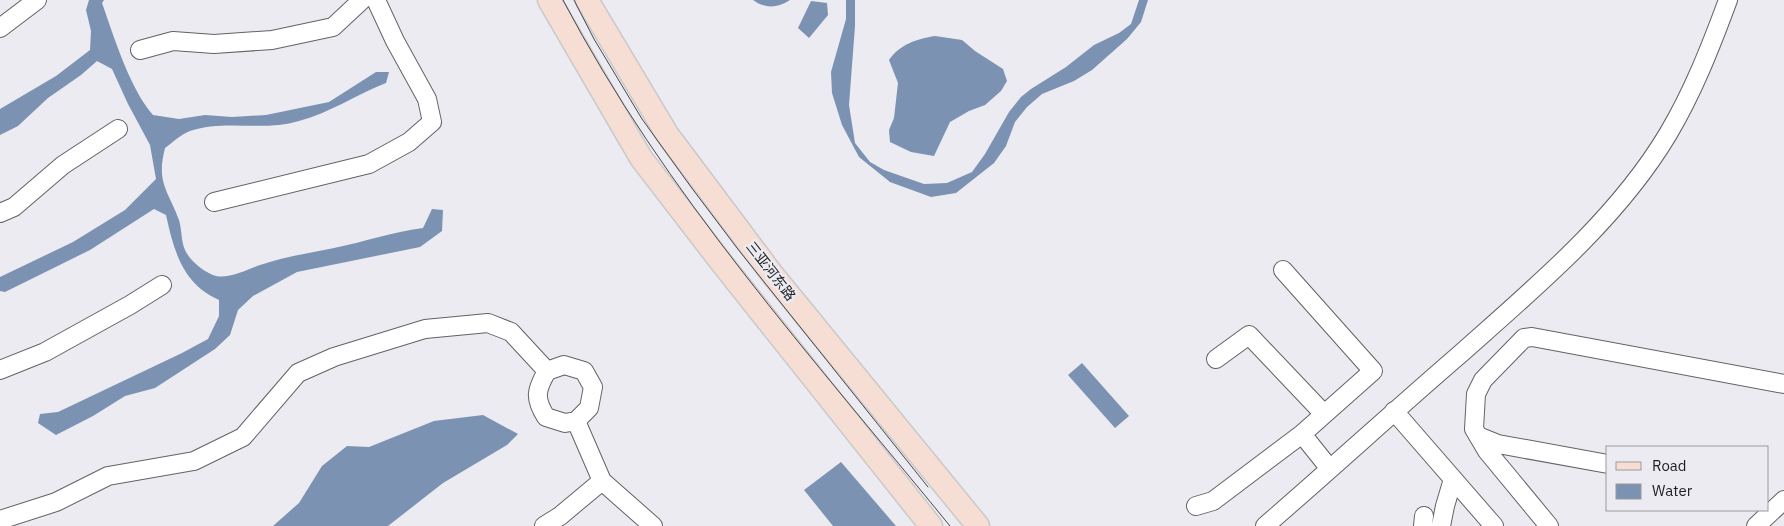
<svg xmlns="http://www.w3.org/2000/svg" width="1784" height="526" font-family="'IBM Plex Sans','Noto Sans SC',sans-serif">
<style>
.water{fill:#7b92b3}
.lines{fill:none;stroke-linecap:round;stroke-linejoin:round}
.minor-casing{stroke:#626267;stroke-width:20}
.major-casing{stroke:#c9c9c9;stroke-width:25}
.minor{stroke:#fff;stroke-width:18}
.major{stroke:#f7ded5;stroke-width:22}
.tram{stroke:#48484a;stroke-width:1}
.labels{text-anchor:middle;stroke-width:5;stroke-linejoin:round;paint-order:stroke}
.street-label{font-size:14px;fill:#1e1e20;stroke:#ebebf1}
</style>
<rect width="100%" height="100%" fill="#ebebf1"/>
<path class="water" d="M89 0H104L102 3C114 37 130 89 153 115L179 119 205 115 232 117 266 115 329 102 376 72H389L386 83C357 94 330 113 299 121 263 132 225 119 190 131 181 134 172 143 165 148 156 183 168 190 179 220 182 230 181 241 185 250 190 261 205 273 216 276 229 279 248 269 260 265 284 257 309 253 334 248 364 242 392 232 423 228L432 209 443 210 442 231 420 247 297 272 253 296 238 310 230 335 215 349 155 388 125 396 93 416 56 435 38 423 40 414 58 412 182 353 208 339 219 316V300C213 297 207 294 202 290 179 272 172 242 166 215L154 209 90 250 5 292 0 291V277L73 242 125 210 156 179 150 145 128 104 112 69 97 61 81 75 48 98 18 126 0 135V109L56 76 90 50 91 31 86 10Z
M753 0H790C778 8 765 9 753 0Z
M846 0H855V26L849 105 855 143 870 162 884 170 924 184 947 183 972 172 985 154 1009 112 1021 97 1031 89 1066 67 1094 45 1119 33 1131 24 1139 0H1148L1141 22 1127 39 1092 70 1074 81 1042 94 1027 107 1015 122 1006 146 994 163 956 193 931 197 890 182 859 157 842 125 832 93 831 72 846 19Z
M811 1 827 3 828 15 809 38 798 28Z
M935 36 962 40 975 51 1003 69 1007 81 1001 91 985 105 969 111 950 122 934 156 911 152 890 142 889 130 894 118 898 83 889 60C900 44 917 39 935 36Z
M1082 363 1129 416 1115 428 1068 375Z
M483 415 518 434 507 445 443 483 388 526H273L299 503 322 466 347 446 369 447 434 421Z
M841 462 896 526H833L804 490Z"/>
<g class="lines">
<g class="minor-casing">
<path id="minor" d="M0 28 37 0
M140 50 173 41 214 44 272 40 333 27 362 0
M214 202 369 164 409 142 432 122 427 99 395 41 376 0
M0 213 14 207 63 165 118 129
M1283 270 1373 371 1302 434 1330 469
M1216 359 1249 335 1324 414
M0 370 45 352 130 305 162 285
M547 371 564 365 584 371 593 387 589 408 576 421
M1394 411 1494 526
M1478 436 1498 444 1608 464
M602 481 653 526
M1196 506 1213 501 1302 434
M0 520 56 502 108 476 194 461 243 437 298 373 334 357 425 329 488 323 511 332 547 371C536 390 534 398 546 417L565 423 576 421 602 481 560 516 544 526
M1265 526C1330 470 1393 412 1458 356 1532 290 1616 221 1668 134 1693 92 1711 46 1728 0
M1423 526 1424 516
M1441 526 1445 506 1453 479
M1549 526 1487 451 1474 429 1476 394 1483 380 1524 338 1532 337 1784 384
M1756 526 1784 500"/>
</g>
<g class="major-casing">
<path id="major" d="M549 0 641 158 721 262 931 526
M587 0 667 134 772 274 978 526"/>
</g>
<use href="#minor" class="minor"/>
<use href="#major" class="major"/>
<path class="tram" d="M563 0C664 193 813 358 950 526
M574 0 594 39 642 119 691 187 737 248 928 487"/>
</g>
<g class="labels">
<g class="street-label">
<text transform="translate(771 271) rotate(52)" y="5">三亚河东路</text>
</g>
</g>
<rect x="1606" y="446" width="162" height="65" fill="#ebebf1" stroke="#99999d"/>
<rect x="1616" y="462" width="25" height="8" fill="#f7ded5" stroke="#99999d"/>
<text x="1652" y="471" font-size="15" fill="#1e1e20">Road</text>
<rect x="1616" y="484" width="25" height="15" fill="#7b92b3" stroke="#99999d"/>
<text x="1652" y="496" font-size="15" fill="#1e1e20">Water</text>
</svg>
